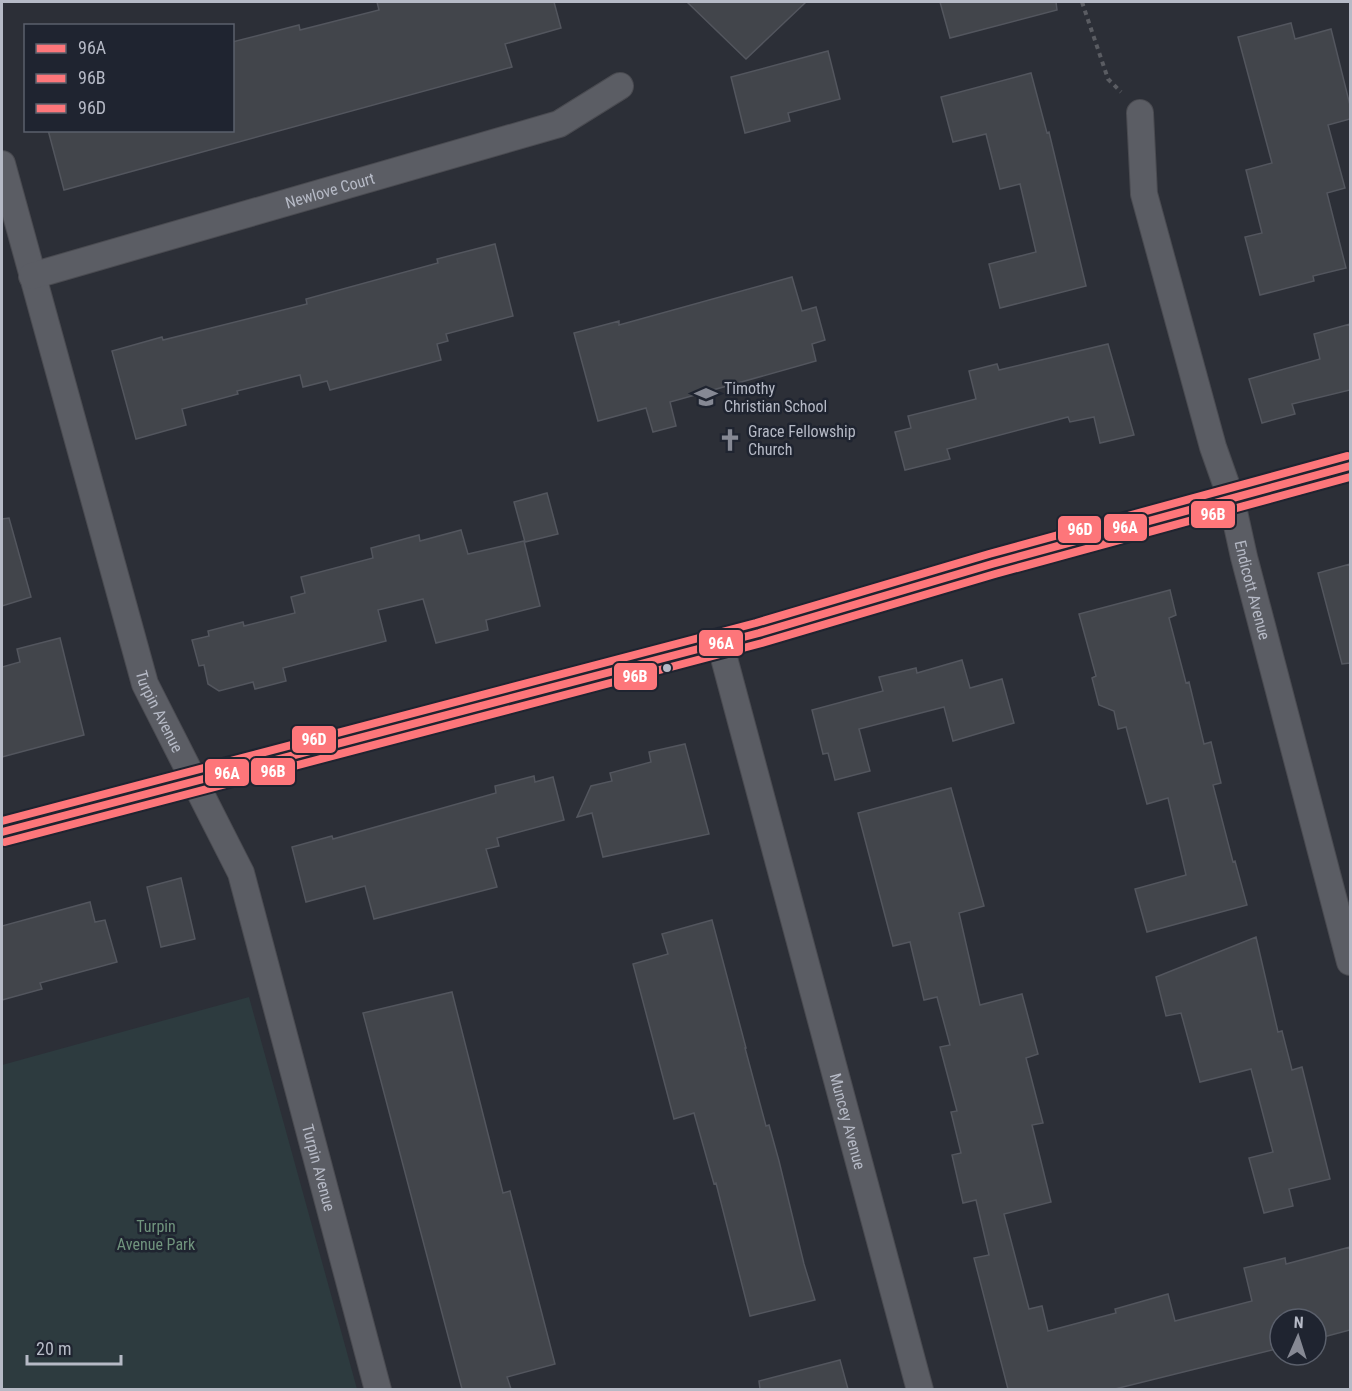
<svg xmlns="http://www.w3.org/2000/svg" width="1352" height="1391" font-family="'Roboto Condensed',sans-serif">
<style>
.green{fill:#2d3b3f}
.building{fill:#42454b;stroke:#53565e;stroke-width:1.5}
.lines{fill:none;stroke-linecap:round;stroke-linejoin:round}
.street-casing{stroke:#4a4b51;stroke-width:28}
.path{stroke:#5a5c62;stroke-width:4;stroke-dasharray:4.5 4.5;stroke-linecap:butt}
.street{stroke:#5b5d64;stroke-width:26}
.bus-1-casing{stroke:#1f2430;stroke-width:12}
.bus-2-casing{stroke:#1f2430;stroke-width:12}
.bus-3-casing{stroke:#1f2430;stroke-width:12}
.bus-1{stroke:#fd767a;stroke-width:8}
.bus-2{stroke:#fd767a;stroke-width:8}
.bus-3{stroke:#fd767a;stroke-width:8}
.bus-dot{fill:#b6bac6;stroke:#1f2430;stroke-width:2}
.labels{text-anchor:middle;stroke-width:5;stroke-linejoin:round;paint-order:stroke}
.street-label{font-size:16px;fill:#b6bac6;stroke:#1f2430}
.poi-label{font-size:16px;fill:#b6bac6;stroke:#1f2430;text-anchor:start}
.park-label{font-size:16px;fill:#70947d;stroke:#1f2430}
.line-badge{stroke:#1f2430;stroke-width:2}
.badge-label{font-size:16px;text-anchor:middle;font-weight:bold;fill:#fff}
</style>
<rect width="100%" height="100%" fill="#2c2f37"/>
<path class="green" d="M249 997 357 1389H2V1065Z"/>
<path class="building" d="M377 2H554L561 28 505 44 512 67 64 190 48 130H232V42L299 25 300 30 379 10Z
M687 2H806L746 59Z
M940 2H1056L1057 10 950 38Z
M1291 23 1295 39 1331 29 1350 105V119L1328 125 1345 188 1327 193 1346 268 1313 276 1314 281 1260 295 1245 237 1262 233 1246 170 1272 163 1238 37Z
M828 51 840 99 788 113 790 121 745 133 731 77Z
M1031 73 1047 133 1049 132 1086 286 1000 308 989 264 1036 252 1020 184 1000 189 986 134 953 142 941 97Z
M495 244 513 316 446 334 448 341 437 344 441 360 330 390 327 381 303 387 300 375 237 391 238 394 182 409 186 425 136 439 112 351 162 337 163 340 307 304 306 299 438 263 437 259Z
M792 277 802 311 816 307 825 340 812 344 816 361 670 402 676 426 653 432 646 408 598 421 574 333 619 321V325Z
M1350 324V390L1292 404 1295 414 1262 423 1249 379 1320 359 1314 334Z
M1108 344 1134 435 1100 443 1094 417 1070 422 1068 417 947 449 950 459 905 470 895 432 911 428 908 416 976 399 969 371 997 364 999 370Z
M547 493 558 534 525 542 514 502Z
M9 518 31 597 2 606V519Z
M461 530 468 554 524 541 540 606 486 620 488 630 436 643 423 599 378 610 386 641 283 668 286 681 255 689 253 682 219 691 208 684 204 665 199 666 192 640 209 636 208 631 243 622 244 626 295 613 291 597 305 593 301 577 373 558 371 548 419 535 420 541Z
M1350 564V663L1342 664 1318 573Z
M1170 590 1176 615 1169 618 1186 683 1189 682 1204 744 1211 742 1221 783 1213 785 1233 862 1235 861 1247 905 1147 932 1135 889 1186 875 1168 798 1147 804 1126 727 1118 729 1114 711 1099 705 1092 678 1096 676 1079 614Z
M60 638 84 735 2 757V667L20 662 17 649Z
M962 660 970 688 1002 679 1014 723 953 741 944 707 859 729 870 771 835 780 828 753 823 754 812 710 883 691 879 677 916 668 917 673Z
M685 744 709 834 603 857 592 813 577 817 591 786 612 781 610 773 651 762 649 752Z
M534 776 535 782 553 777 564 820 497 838 499 846 486 849 497 887 374 919 365 886 306 902 292 847 332 836 333 839 496 793 495 786Z
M951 788 984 906 959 913 980 1005 1022 994 1038 1054 1026 1058 1043 1123 1032 1125 1051 1202 1004 1214 1029 1309 1042 1306 1048 1331 1116 1313 1115 1309 1168 1294 1175 1321 1252 1301 1244 1268 1285 1258 1286 1264 1350 1247V1330L1316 1339V1319H1280V1348L1115 1389H1008L974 1258 989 1255 976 1200 963 1203 952 1155 961 1153 951 1112 957 1111 940 1047 950 1045 937 997 924 1000 910 942 893 946 858 813Z
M181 878 195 939 161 947 147 887Z
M90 902 95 922 105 920 117 962 40 983 42 989 2 1000V926Z
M712 920 746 1048H745L766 1126 769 1125 779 1161 804 1264 815 1300 750 1316 716 1183 714 1184 694 1113 674 1119 633 964 668 954 662 934Z
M1256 937 1278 1032 1282 1031 1292 1070 1302 1067 1330 1179 1289 1189 1293 1206 1264 1213 1249 1158 1273 1152 1251 1069 1200 1082 1181 1013 1166 1016 1156 977Z
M452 992 503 1193 510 1191 555 1364 507 1377 511 1389H462L363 1013Z
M840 1360 848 1389H760L759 1381Z"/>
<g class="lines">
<g class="street-casing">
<g id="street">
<path id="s1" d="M1140 113 1144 194 1213 447 1231 498 1244 557 1350 962"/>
<path id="s2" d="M2 164 145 684 241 873 378 1390"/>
<path id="s3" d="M32 276 559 124 620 86"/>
<path id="s4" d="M720 643 920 1390"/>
<path d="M2 832 663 659 759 633 992 564 1350 466"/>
</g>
</g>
<path class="path" d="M1082 2 1108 79 1121 92"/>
<use href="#street" class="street"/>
<g class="bus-1-casing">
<path id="bus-1" d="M2 832 759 633 992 564 1350 466"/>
</g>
<g class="bus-2-casing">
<path id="bus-2" d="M5 842 762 643 995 574 1350 477"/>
</g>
<g class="bus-3-casing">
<path id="bus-3" d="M2 821 756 623 989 554 1347 456"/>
</g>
<use href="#bus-1" class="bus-1"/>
<use href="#bus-2" class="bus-2"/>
<use href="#bus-3" class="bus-3"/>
</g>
<defs>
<g id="school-bare" transform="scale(1.8)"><path d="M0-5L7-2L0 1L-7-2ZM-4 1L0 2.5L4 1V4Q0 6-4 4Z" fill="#868994" stroke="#1f2430" stroke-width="2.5" paint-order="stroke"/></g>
<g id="church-bare" transform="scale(1.8)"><path d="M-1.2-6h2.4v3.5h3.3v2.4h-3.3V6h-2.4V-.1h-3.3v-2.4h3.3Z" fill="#868994" stroke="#1f2430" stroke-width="2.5" paint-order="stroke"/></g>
</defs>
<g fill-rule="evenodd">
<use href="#school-bare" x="706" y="397"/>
<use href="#church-bare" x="730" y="440"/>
</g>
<circle class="bus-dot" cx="667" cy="668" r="5"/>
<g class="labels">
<g class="street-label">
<text dy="6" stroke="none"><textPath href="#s3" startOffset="310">Newlove Court</textPath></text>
<text dy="6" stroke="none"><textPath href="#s1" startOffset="492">Endicott Avenue</textPath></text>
<text dy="6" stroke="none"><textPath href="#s2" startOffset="570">Turpin Avenue</textPath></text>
<text dy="6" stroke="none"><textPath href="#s4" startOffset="495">Muncey Avenue</textPath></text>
<text dy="6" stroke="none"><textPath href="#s2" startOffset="1056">Turpin Avenue</textPath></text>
</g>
<g class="poi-label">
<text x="724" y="394">Timothy<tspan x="724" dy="18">Christian School</tspan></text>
<text x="748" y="437">Grace Fellowship<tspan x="748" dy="18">Church</tspan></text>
</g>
<g class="park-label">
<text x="156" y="1232">Turpin<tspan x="156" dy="18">Avenue Park</tspan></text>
</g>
</g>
<g class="line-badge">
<rect x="1190" y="500" width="46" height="29" rx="6" fill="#fd767a"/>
<rect x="1103" y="513" width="45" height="29" rx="6" fill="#fd767a"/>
<rect x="1057" y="515" width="45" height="29" rx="6" fill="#fd767a"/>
<rect x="698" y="629" width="46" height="28" rx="6" fill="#fd767a"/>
<rect x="613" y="662" width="45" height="29" rx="6" fill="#fd767a"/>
<rect x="291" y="725" width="46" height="29" rx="6" fill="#fd767a"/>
<rect x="250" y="757" width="46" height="29" rx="6" fill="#fd767a"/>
<rect x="204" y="758" width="46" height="29" rx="6" fill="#fd767a"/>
</g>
<g class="badge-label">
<text x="1213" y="520">96B</text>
<text x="1125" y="533">96A</text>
<text x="1080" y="535">96D</text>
<text x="721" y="649">96A</text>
<text x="635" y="682">96B</text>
<text x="314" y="745">96D</text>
<text x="273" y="777">96B</text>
<text x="227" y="779">96A</text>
</g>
<rect width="1352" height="1391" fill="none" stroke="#b6bac6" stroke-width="6"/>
<rect x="24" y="24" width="210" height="108" fill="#1f2430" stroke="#5b606c" stroke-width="1.5"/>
<rect x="36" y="44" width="30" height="9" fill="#fd767a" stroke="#5b606c" stroke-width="1.5"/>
<text x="78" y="54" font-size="18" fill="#b6bac6">96A</text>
<rect x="36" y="74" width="30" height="9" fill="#fd767a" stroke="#5b606c" stroke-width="1.5"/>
<text x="78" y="84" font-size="18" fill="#b6bac6">96B</text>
<rect x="36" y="104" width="30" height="9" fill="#fd767a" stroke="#5b606c" stroke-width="1.5"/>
<text x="78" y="114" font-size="18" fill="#b6bac6">96D</text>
<g transform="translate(1298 1337) rotate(3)"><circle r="28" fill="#1f2430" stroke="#5b606c" stroke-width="1.5"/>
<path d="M0-4.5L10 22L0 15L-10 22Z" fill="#868994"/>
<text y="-9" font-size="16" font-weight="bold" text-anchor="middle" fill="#b6bac6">N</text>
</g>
<path d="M27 1355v9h94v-9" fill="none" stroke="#b6bac6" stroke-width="3"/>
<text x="36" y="1355" font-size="18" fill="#b6bac6" stroke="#1f2430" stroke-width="4.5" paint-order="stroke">20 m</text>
</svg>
